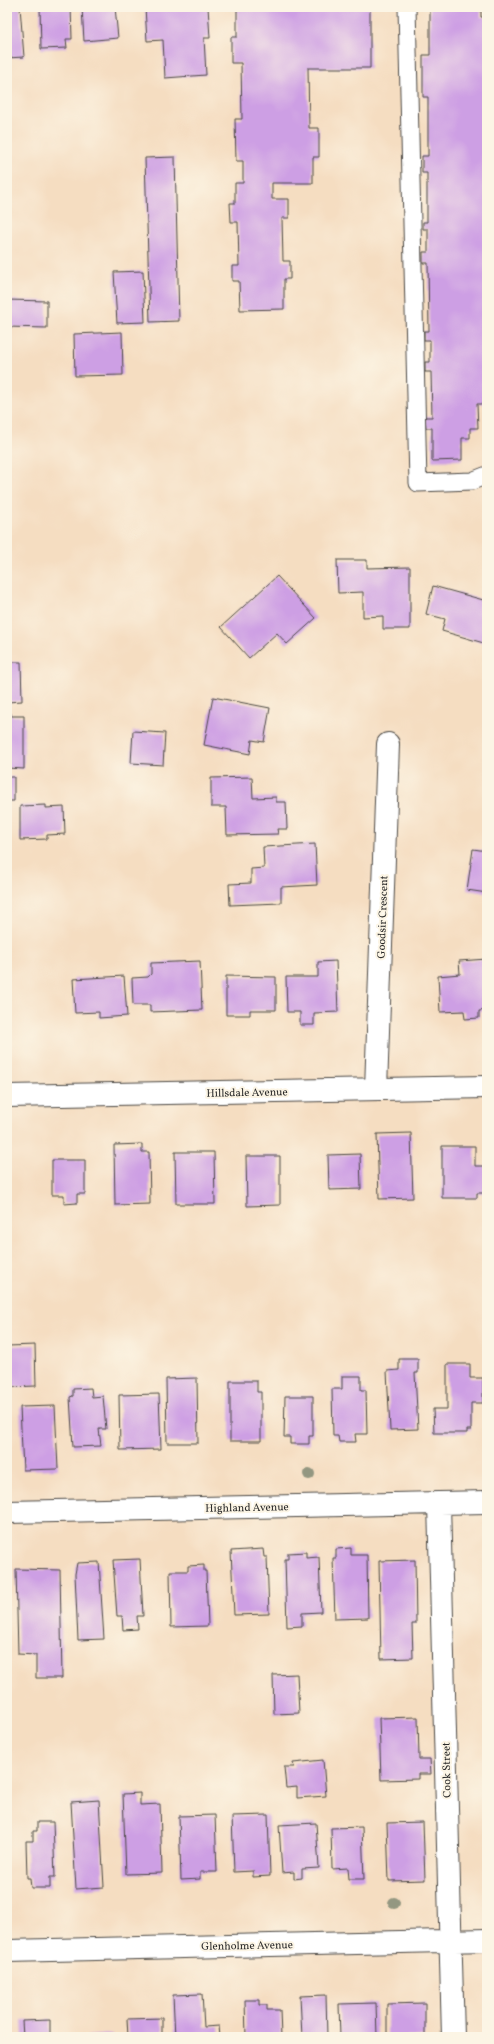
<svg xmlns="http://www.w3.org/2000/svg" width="494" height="2044" font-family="Vollkorn,serif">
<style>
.building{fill:#cd9fe4}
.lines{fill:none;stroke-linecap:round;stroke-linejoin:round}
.service-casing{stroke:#494642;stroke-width:19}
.minor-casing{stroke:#494642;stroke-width:24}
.service{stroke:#fff;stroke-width:17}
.minor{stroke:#fff;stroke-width:22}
.tree{fill:#939781}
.labels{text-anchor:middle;stroke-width:4;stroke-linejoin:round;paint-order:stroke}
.street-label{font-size:11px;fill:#2b2b2b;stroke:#fcf5e5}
</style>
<rect width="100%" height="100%" fill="#fcf5e5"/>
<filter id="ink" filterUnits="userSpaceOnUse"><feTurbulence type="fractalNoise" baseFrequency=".025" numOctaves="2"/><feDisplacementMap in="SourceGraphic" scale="8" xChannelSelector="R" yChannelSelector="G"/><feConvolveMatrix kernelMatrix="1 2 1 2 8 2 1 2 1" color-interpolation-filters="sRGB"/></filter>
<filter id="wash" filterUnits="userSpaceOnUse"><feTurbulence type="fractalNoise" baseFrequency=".012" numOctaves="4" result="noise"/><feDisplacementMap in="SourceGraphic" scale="16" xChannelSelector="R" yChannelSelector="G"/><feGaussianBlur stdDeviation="0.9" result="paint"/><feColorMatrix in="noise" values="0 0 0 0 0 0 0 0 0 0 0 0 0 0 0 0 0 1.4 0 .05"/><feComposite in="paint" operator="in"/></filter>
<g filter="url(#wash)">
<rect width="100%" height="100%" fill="#f5ddc1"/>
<g id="blocks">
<path class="building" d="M7 7H20L24 57 7 58Z
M40 7H71L72 39H66L67 48 41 49Z
M82 7H115L118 38 84 41Z
M145 7H208L210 38H204L206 75 165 78 163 40 147 41Z
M237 7H370V68H308L309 128H319V157H313V183H272V199H289V218H282L283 261H290V279H284V309L240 310 239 281H232V266H239L238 222H231L230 203H235V183H243V161H236L235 119H242L241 63H231V37H237Z
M430 7H481V17H487V404H477L478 428H470V438H462V460L432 461V428H426L425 417H432L431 372H425V362H430V340H424V331H429L428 263H423V252H428V229H423V222H427V173H422V156H428V97H423V55H430Z
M175 157 179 321 150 322 145 158Z
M143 271 145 322 117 323 114 272Z
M7 300 47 301V328L7 327Z
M122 332 123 375 75 376 74 334Z
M337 560H367V568L410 567V629H383V616L363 617V592L338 593Z
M277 576 316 618 287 644 277 633 249 658 221 627Z
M433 586 487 601V644L442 631 445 619 426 614Z
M7 662H21L22 701 7 702Z
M213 697 270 708 264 742 252 740 250 754 204 745Z
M7 713H11V716H24V769L7 768Z
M133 731 165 733 163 765 131 763Z
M7 777H14V801H7Z
M252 777 253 798 276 797V802H286L287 829H277L278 834 227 835 226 807H211V778Z
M46 805V808L64 807 65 834 47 835V839L20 840V806Z
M315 844 317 885 281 887V903L230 905 229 884 251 883V869L264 868 263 847Z
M473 849 487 851V893L467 890Z
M487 959V1010L479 1011V1018L465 1019 464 1011 440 1012 438 976 460 974 459 961Z
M200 961 202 1010 150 1012V1005H133L132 978 148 977 151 974V963Z
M336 961 338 1012 314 1013V1025H300V1012H287L286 977H318V962Z
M124 976 127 1016 99 1018V1012L75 1013 73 979Z
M226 976 276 977V1010H250V1015H226Z
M411 1133 413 1198 379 1199 377 1134Z
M142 1144V1152H149L150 1204 115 1205 114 1145Z
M442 1146H475V1166H487V1193H477V1198H442Z
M175 1152H214L215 1204H176Z
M360 1154 361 1189 329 1190 328 1155Z
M246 1156H280V1205L247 1206Z
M52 1160H85V1194H77V1203L64 1204V1195H52Z
M35 1345 36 1386 9 1387 8 1346Z
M399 1359H418V1373H415L418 1429 390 1430 387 1371 399 1370Z
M447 1364H470V1378H483V1403H471V1430H467V1433H434L433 1409H447Z
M342 1376H361V1390H366L367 1434H355L356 1442H339L338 1436H333L332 1389H342Z
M197 1378 198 1443H167L166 1379Z
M230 1381H257V1392H261V1441H230Z
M91 1388 92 1397 103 1396 106 1429H99L101 1446 73 1447 70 1397 73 1396V1389Z
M159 1394 161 1449 120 1450 119 1395Z
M285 1396H313V1436H309V1444H290V1437H284Z
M55 1406 58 1469 23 1470 20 1407Z
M351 1548V1555H367L368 1618 335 1619 333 1558H336V1549Z
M263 1549 264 1557H267L269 1614 234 1615 231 1551Z
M306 1552V1558L319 1557 321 1612 302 1613V1626L287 1627 285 1559H288V1553Z
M140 1559 143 1616H137L138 1629 123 1630 122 1616H117L113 1560Z
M415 1560 416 1624H412L413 1658 381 1659 379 1561Z
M99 1562 104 1639 78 1640 75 1574 77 1563Z
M204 1565V1571H206L208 1626 171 1627 170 1571H188V1566Z
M16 1569 60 1570 62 1678H36V1655L18 1654Z
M297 1674 299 1713 274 1714 273 1675Z
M418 1717 419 1759H430L431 1774H418V1779L381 1780 379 1718Z
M323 1760 326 1796 297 1798V1787L286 1788 284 1767H294L293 1763Z
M140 1793V1805L160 1804 162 1873 126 1874 123 1794Z
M99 1800 104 1887 76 1889 71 1802Z
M215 1815 217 1872H200V1879L181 1880 179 1816Z
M268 1815 270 1876 253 1877V1871L234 1872 232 1816Z
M37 1822H53L55 1877H50V1888H31L30 1878H27L26 1841H33V1831H37Z
M423 1822 425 1880 389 1881 387 1823Z
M316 1823 319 1868 302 1869V1878L294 1879V1872L282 1873 279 1825Z
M362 1827 364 1879H349L348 1868 332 1869 331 1828Z
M202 1994 204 2027 219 2026 220 2037H175L173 1995Z
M326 1995 327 2037H302L300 1996Z
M245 2000H259V2005H267V2010H280L281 2037H246Z
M376 2003 377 2037H340L339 2004Z
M425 2003V2037H387V2004Z
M162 2018V2037H128L127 2019Z
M50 2020V2037H23L22 2021Z
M113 2034V2037H87V2036Z"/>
</g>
</g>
<g filter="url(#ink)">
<use href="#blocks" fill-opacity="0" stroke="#494642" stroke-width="1"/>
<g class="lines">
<g class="service-casing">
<path id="service" d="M407 7 418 483 472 481 487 475"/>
</g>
<g class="minor-casing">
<path id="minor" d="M376 1089 388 744
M7 1096 487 1087
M439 1503 453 2037
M7 1512 487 1502
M7 1951 487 1940"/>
</g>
<use href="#service" class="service"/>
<use href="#minor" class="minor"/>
</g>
<g class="tree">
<circle cx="309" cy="1474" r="6"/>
<circle cx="394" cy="1903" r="6"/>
</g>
</g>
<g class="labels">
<g class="street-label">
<text transform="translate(382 917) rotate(-88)" y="4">Goodsir Crescent</text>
<text transform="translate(247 1092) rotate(-1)" y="4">Hillsdale Avenue</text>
<text transform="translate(247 1507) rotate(-1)" y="4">Highland Avenue</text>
<text transform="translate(446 1770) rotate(-91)" y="4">Cook Street</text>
<text transform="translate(247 1945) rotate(-1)" y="4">Glenholme Avenue</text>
</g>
</g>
<rect width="494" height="2044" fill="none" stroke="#fcf5e5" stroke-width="24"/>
</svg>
